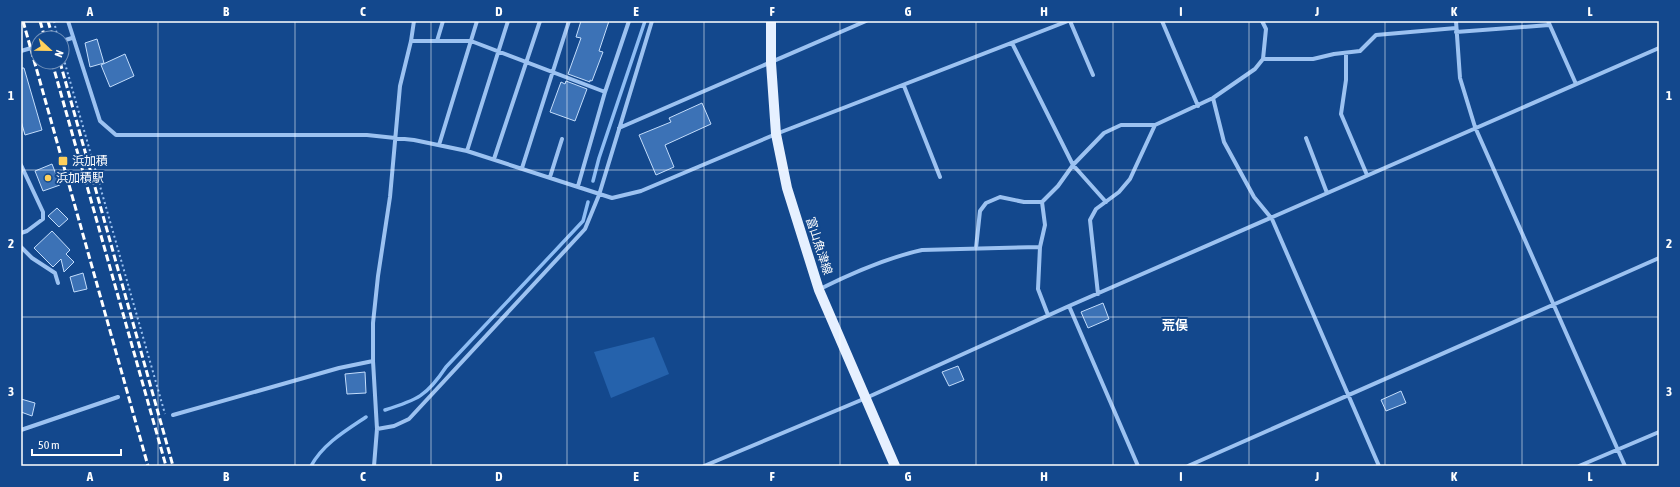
<svg xmlns="http://www.w3.org/2000/svg" width="1680" height="487" font-family="'Asap Condensed','Noto Sans JP',sans-serif">
<style>
.green{fill:#2562ac}
.lines{fill:none;stroke-linecap:round;stroke-linejoin:round}
.stream{stroke:#8ebdf4;stroke-width:3.5}
.building{fill:#3c72b6;stroke:#c3ddfc}
.path{stroke:#9cc2f1;stroke-width:2;stroke-dasharray:2 3;stroke-linecap:butt}
.minor{stroke:#9cc2f1;stroke-width:4}
.primary{stroke:#e6f0ff;stroke-width:10}
.rail{stroke:#fff;stroke-width:3;stroke-dasharray:7 3;stroke-linecap:butt}
.grid{fill:none;stroke:#fff;stroke-width:1;stroke-opacity:0.55}
.poi-dot{fill:#ffd05c;stroke:#13488d;stroke-width:1.5}
.labels{text-anchor:middle;stroke-width:4;stroke-linejoin:round;paint-order:stroke}
.poi-label{font-size:12px;fill:#fff;stroke:#13488d;text-anchor:start}
.street-label{font-size:12px;fill:#fff;stroke:#13488d}
.neighbourhood-label{font-size:13px;font-weight:bold;fill:#fff;stroke:#13488d}
.neatline{fill:none;stroke:#fff;stroke-width:1.5}
.grid-label{font-size:13px;text-anchor:middle;font-weight:bold;fill:#fff}
</style>
<rect width="100%" height="100%" fill="#13488d"/>
<path class="green" d="M654 337 669 374 611 398 594 352Z"/>
<g class="lines">
<path class="stream" d="M593 181 599 158 645 21
M385 410C417 400 427 396 446 367L583 221 588 202
M311 466C323 444 345 431 366 417"/>
</g>
<path class="building" d="M581 21H609L599 51 603 52 592 81 590 80V82L568 74 581 38 576 37Z
M97 39 104 63 90 67 85 43Z
M125 54 134 76 110 87 101 65Z
M21 68H24L42 130 25 135 21 121Z
M566 81 587 89 575 121 550 112 561 82 565 84Z
M702 103 711 124 665 145 674 167 656 175 639 135 671 122 669 118Z
M52 164 60 185 43 191 35 171Z
M57 208 68 219 59 227 48 216Z
M52 231 70 250 66 254 74 262 64 272 61 259 53 267 34 248Z
M83 273 87 289 74 292 70 277Z
M1103 303 1109 319 1088 328 1081 312Z
M958 366 964 380 949 386 942 372Z
M365 372 366 393 347 394 345 374Z
M1401 391 1406 403 1386 411 1381 400Z
M21 399 35 403 32 416 21 412Z"/>
<g class="lines">
<path class="path" d="M54 21 57 35
M62 53 165 414"/>
<path class="minor" d="M68 21 100 121 116 135H367L414 140 467 151 612 198 641 191 776 134 1068 21
M1070 21 1093 75
M1162 21 1198 106
M1456 21 1460 78 1475 127 1625 466
M1548 21 1576 84
M1456 32 1549 25
M62 41 72 38
M411 41H471L605 92
M437 41 443 21
M1012 43 1073 165 1106 202
M21 51 38 46
M1346 53V80L1341 114 1367 175
M1263 59H1313L1334 54 1360 51 1376 35 1456 28
M904 86 940 177
M1213 98 1224 142 1254 197 1272 219 1379 466
M619 128 866 21
M1306 138 1327 193
M439 145 477 21
M467 151 508 21
M494 159 540 21
M21 165 43 212V219L27 231 21 233
M522 168 569 21
M550 177 562 139
M578 186 605 92 629 21
M21 247 32 258 55 273 58 283
M976 248 980 211 986 203 1000 197 1024 202H1042
M820 289C852 273 886 258 922 250L1040 247
M1098 294 1090 220 1096 209 1119 192 1130 179 1155 125 1213 98 1255 69 1263 59 1266 29 1262 21
M1069 306 1138 466
M1048 315 1038 289 1040 247 1045 225 1042 202 1058 186 1073 165 1104 133 1121 125H1155
M173 415 339 368 373 361
M377 429 394 426 409 419 585 229 599 195 652 21
M21 430 118 397
M374 466 377 429 373 361V323L378 276 390 197 400 86 411 41 414 21
M704 466 866 398 1069 306 1659 48
M1188 466 1659 258
M1579 466 1659 432"/>
<path class="primary" d="M771 21V63L776 134 787 188 819 290 895 466"/>
<path class="rail" d="M23 21 148 466
M40 21 45 38
M48 21 53 38
M52 62 166 466
M60 62 173 466"/>
</g>
<path class="grid" d="M158 21V466M295 21V466M431 21V466M567 21V466M704 21V466M840 21V466M976 21V466M1113 21V466M1249 21V466M1385 21V466M1522 21V466M21 170H1659M21 317H1659"/>
<g class="poi-dot">
<rect x="58" y="156" width="10" height="10" rx="2"/>
<circle cx="48" cy="178" r="4"/>
</g>
<g class="labels">
<g class="poi-label">
<text x="72" y="165">浜加積</text>
<text x="56" y="182">浜加積駅</text>
</g>
<g class="street-label">
<text transform="translate(819 246) rotate(72)" y="4">富山魚津線</text>
</g>
<g class="neighbourhood-label">
<text x="1175" y="330">荒俣</text>
</g>
</g>
<rect width="1680" height="487" fill="none" stroke="#13488d" stroke-width="44"/>
<g transform="translate(50 50) rotate(112)"><circle r="19" fill="#13488d" stroke="#7191bb"/>
<path d="M0-3L7 15L0 10L-7 15Z" fill="#ffd05c"/>
<text y="-6" font-size="11" font-weight="bold" text-anchor="middle" fill="#ffffff">N</text>
</g>
<path d="M32 449v6h89v-6" fill="none" stroke="#ffffff" stroke-width="2"/>
<text x="38" y="449" font-size="12" fill="#ffffff" stroke="#13488d" stroke-width="3" paint-order="stroke">50 m</text>
<rect x="22" y="22" width="1636" height="443" class="neatline"/>
<g class="grid-label">
<text x="90" y="16">A</text>
<text x="226" y="16">B</text>
<text x="363" y="16">C</text>
<text x="499" y="16">D</text>
<text x="636" y="16">E</text>
<text x="772" y="16">F</text>
<text x="908" y="16">G</text>
<text x="1044" y="16">H</text>
<text x="1181" y="16">I</text>
<text x="1317" y="16">J</text>
<text x="1454" y="16">K</text>
<text x="1590" y="16">L</text>
<text x="11" y="100">1</text>
<text x="1669" y="100">1</text>
<text x="11" y="248">2</text>
<text x="1669" y="248">2</text>
<text x="11" y="396">3</text>
<text x="1669" y="396">3</text>
<text x="90" y="481">A</text>
<text x="226" y="481">B</text>
<text x="363" y="481">C</text>
<text x="499" y="481">D</text>
<text x="636" y="481">E</text>
<text x="772" y="481">F</text>
<text x="908" y="481">G</text>
<text x="1044" y="481">H</text>
<text x="1181" y="481">I</text>
<text x="1317" y="481">J</text>
<text x="1454" y="481">K</text>
<text x="1590" y="481">L</text>
</g>
</svg>
